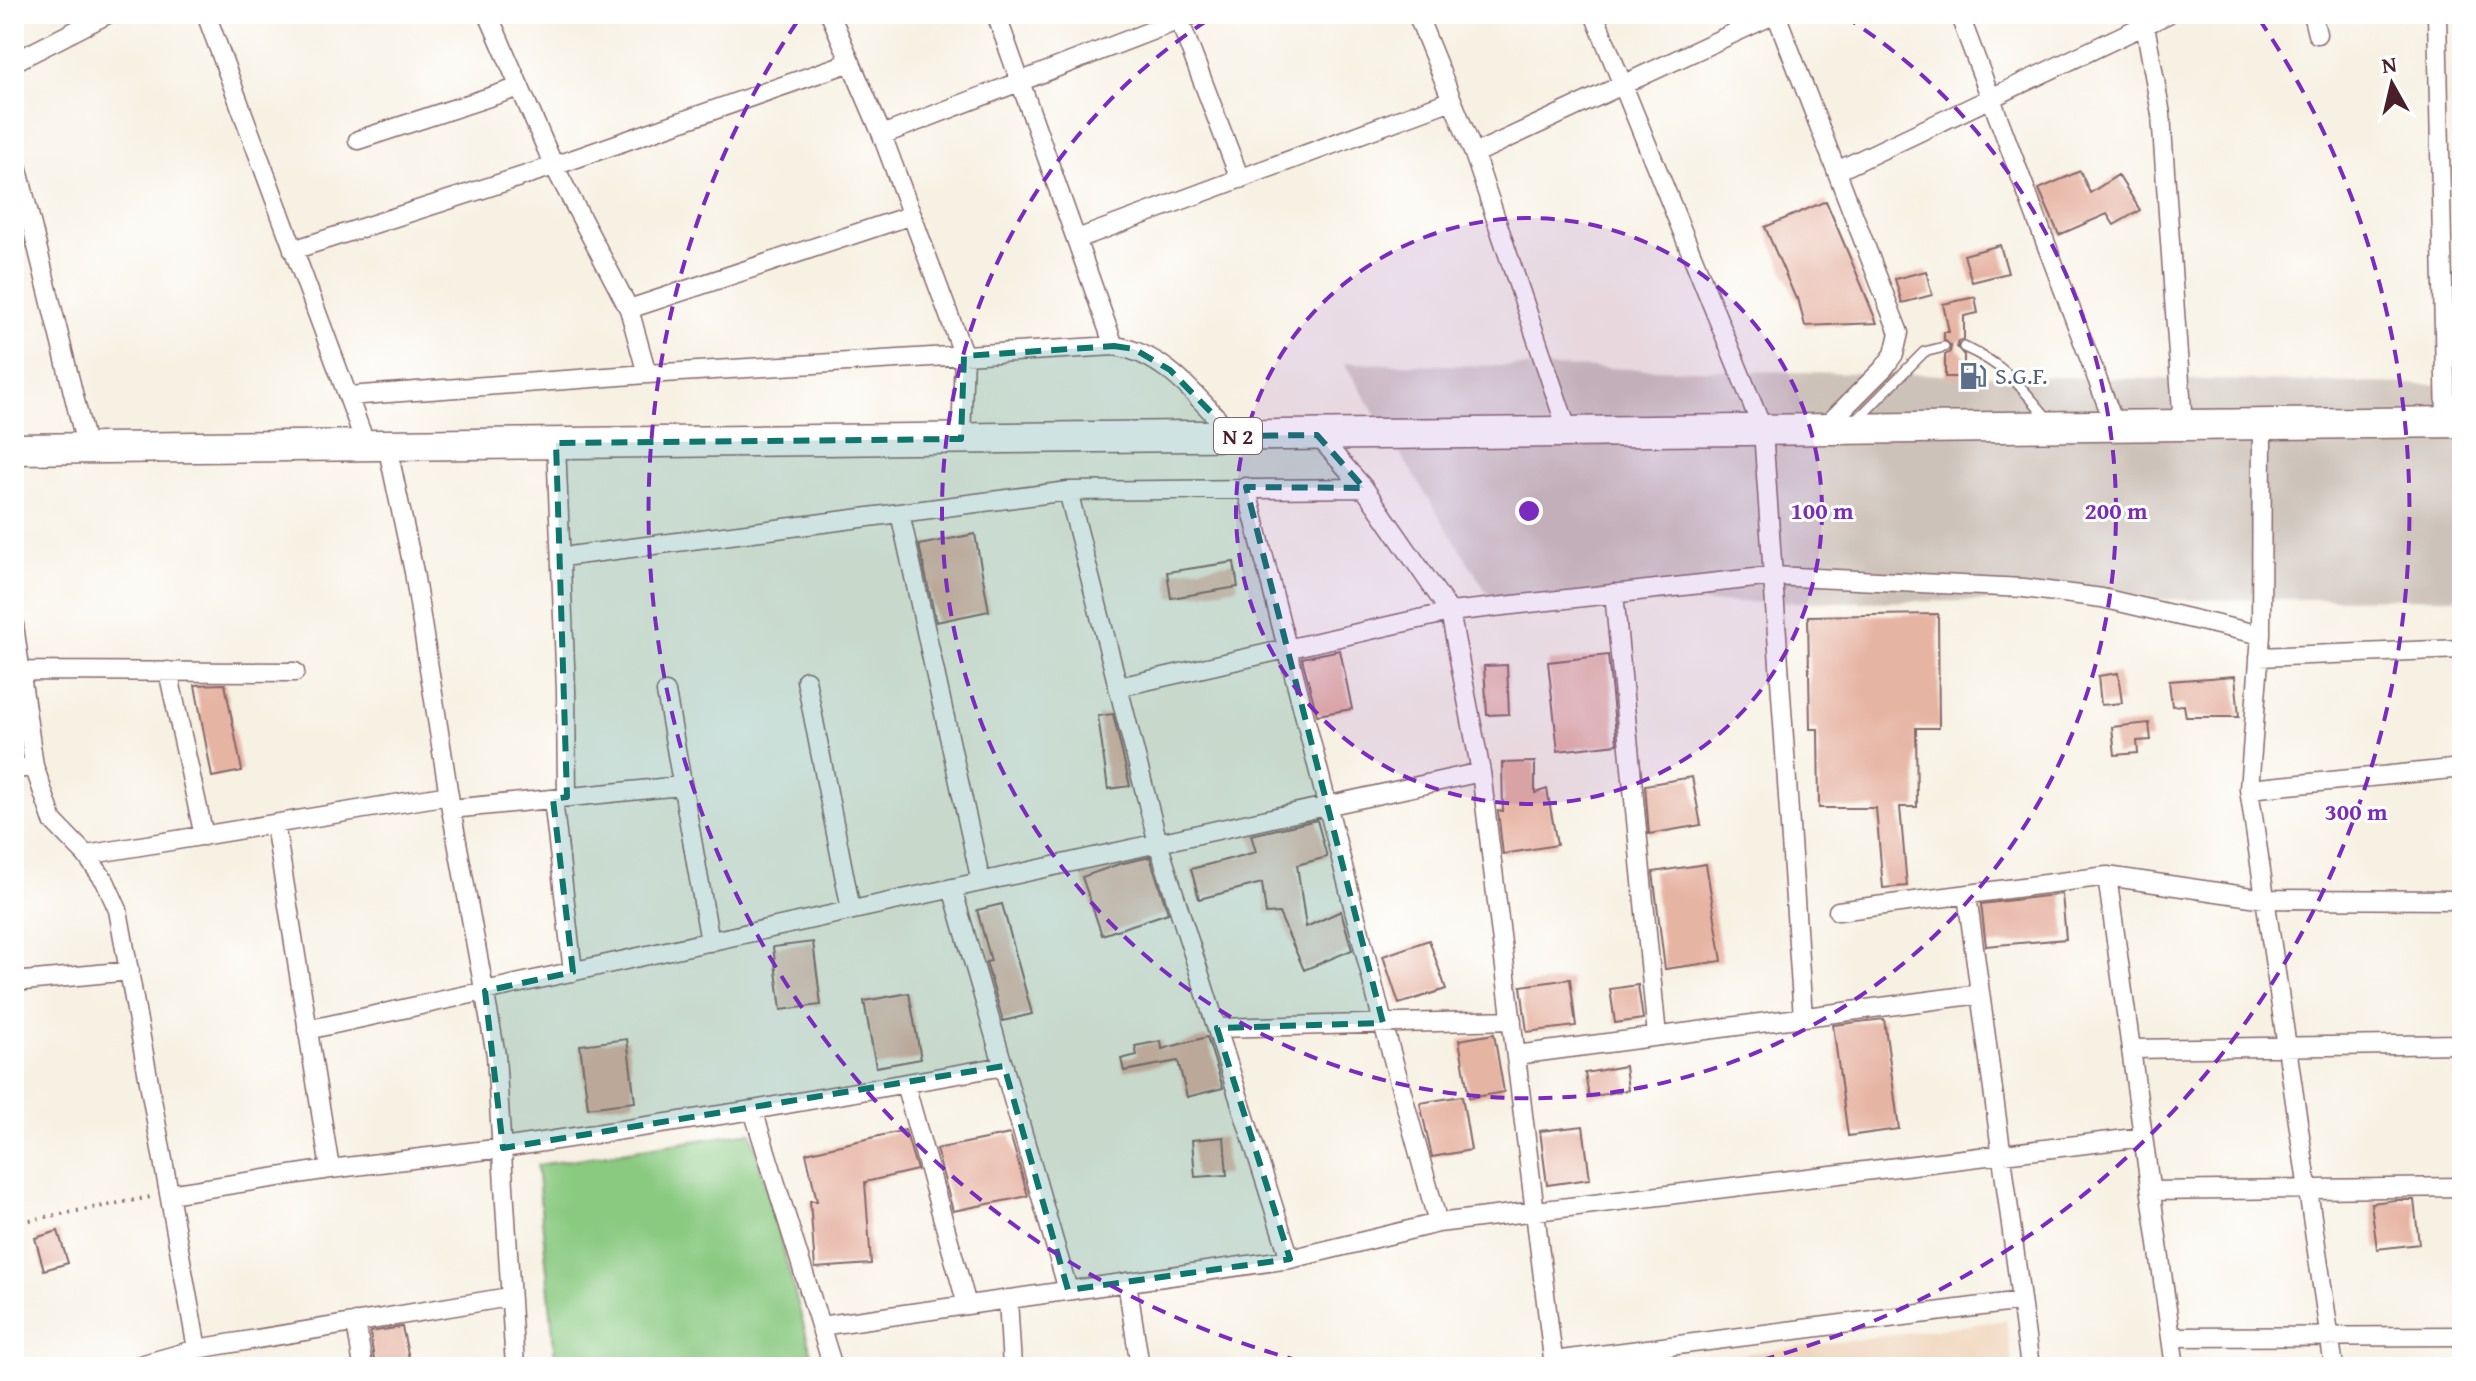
<svg xmlns="http://www.w3.org/2000/svg" width="2476" height="1381" font-family="'Gentium Book Plus',serif">
<style>
.built{fill:#efd6bc}
.industrial{fill:#cdc2b9}
.green{fill:#89c980;stroke:#6a7456;stroke-width:2}
.building{fill:#e6b4a3}
.lines{fill:none;stroke-linecap:round;stroke-linejoin:round}
.service-casing{stroke:#87686b;stroke-width:12}
.minor-casing{stroke:#87686b;stroke-width:21}
.trunk-casing{stroke:#87686b;stroke-width:33}
.path{stroke:#87686b;stroke-width:4;stroke-dasharray:2 6;stroke-linecap:butt}
.service{stroke:#fff;stroke-width:9}
.minor{stroke:#fff;stroke-width:18}
.trunk{stroke:#fff;stroke-width:30}
.marked{fill:#0f766e;fill-opacity:0.2;stroke:#0f766e;stroke-width:6;stroke-dasharray:16 10;stroke-linejoin:round}
.ring{fill:none;stroke:#7b2cbf;stroke-width:4;stroke-dasharray:14 10}
.labels{text-anchor:middle;stroke-width:6;stroke-linejoin:round;paint-order:stroke}
.shield{fill:#fff;stroke:#80626b;stroke-width:2}
.shield-label{font-size:22px;font-weight:bold;fill:#4a1f2b}
.service-label{font-size:24px;fill:#4e5e75;stroke:#fff;text-anchor:start}
.centre{fill:#7b2cbf;stroke:#fff;stroke-width:4}
.ring-label{font-size:24px;text-anchor:middle;font-weight:bold;fill:#7b2cbf;stroke:#fff;stroke-width:6;stroke-linejoin:round;paint-order:stroke}
</style>
<rect width="100%" height="100%" fill="#fff"/>
<filter id="ink" filterUnits="userSpaceOnUse"><feTurbulence type="fractalNoise" baseFrequency=".0125" numOctaves="2"/><feDisplacementMap in="SourceGraphic" scale="16" xChannelSelector="R" yChannelSelector="G"/><feConvolveMatrix kernelMatrix="1 2 1 2 8 2 1 2 1" color-interpolation-filters="sRGB"/></filter>
<filter id="wash" filterUnits="userSpaceOnUse"><feTurbulence type="fractalNoise" baseFrequency=".006" numOctaves="4" result="noise"/><feDisplacementMap in="SourceGraphic" scale="32" xChannelSelector="R" yChannelSelector="G"/><feGaussianBlur stdDeviation="1.8" result="paint"/><feColorMatrix in="noise" values="0 0 0 0 0 0 0 0 0 0 0 0 0 0 0 0 0 1.4 0 .05"/><feComposite in="paint" operator="in"/></filter>
<g filter="url(#wash)">
<rect width="100%" height="100%" fill="#f7f1e3"/>
<path class="built" d="M2006 1320 2013 1367H1648L1721 1357Z"/>
<path class="industrial" d="M1344 363 2462 385V598L1494 604Z"/>
<path class="green" d="M751 1132 815 1367H556L537 1165Z"/>
<g id="blocks">
<path class="building" d="M2080 171 2090 193 2118 175 2140 210 2114 225 2107 214 2059 235 2039 189Z
M1826 201 1862 286 1877 323 1805 326 1798 298 1796 299 1765 227Z
M2000 245 2008 273 1972 282 1964 255Z
M1926 271 1932 295 1902 303 1895 279Z
M1975 297 1978 313 1964 316V340L1959 341 1957 347 1964 355V377H1945V355L1950 352 1951 346 1944 340V332H1949L1943 304Z
M975 534 989 611 936 622 919 545Z
M1234 562 1238 587 1171 598 1167 572Z
M1938 614 1939 728H1916L1917 807H1900L1907 886 1883 888 1876 808H1819L1818 729H1810L1808 616Z
M1340 650 1352 709 1317 715 1302 658Z
M1608 655 1617 744 1558 751 1548 662Z
M1507 665 1509 714 1487 715 1484 666Z
M2118 673 2122 703 2101 705 2098 676Z
M2235 676 2239 717H2186L2184 705 2172 706 2169 681Z
M225 684 242 771 212 777 195 685Z
M1113 714 1130 786 1108 789 1098 716Z
M2149 723 2151 740 2137 741 2138 753 2115 755 2112 727Z
M1535 762V793L1547 789 1557 845 1503 854 1498 811H1503L1502 763Z
M1692 777 1701 825 1649 834 1645 785Z
M1317 820 1327 857 1297 865 1306 927 1341 911 1352 950 1304 970 1279 913 1266 914 1262 883 1199 899 1191 869 1256 852 1251 835Z
M1150 857 1168 913 1102 935 1082 877 1119 864Z
M1706 864 1722 961 1665 969 1653 872Z
M2062 894 2066 939 1986 946 1981 904Z
M1002 904 1032 1014 1003 1021 986 962 991 961 977 910Z
M1429 940 1446 989 1399 1004 1383 956Z
M813 942 821 1005 781 1010 773 947Z
M1570 979 1576 1026 1527 1032 1521 986Z
M1638 985 1643 1019 1615 1023 1610 989Z
M909 993 921 1059 876 1067 864 1001Z
M1884 1019 1899 1129 1848 1136 1833 1025Z
M1494 1034 1504 1092 1469 1098 1459 1040Z
M1207 1037 1223 1088 1187 1097 1178 1061 1124 1071 1121 1059 1137 1055 1135 1046 1161 1041 1162 1049Z
M627 1039 635 1102 588 1108 580 1045Z
M1625 1066 1628 1090 1589 1097 1585 1073Z
M1462 1096 1471 1150 1432 1157 1420 1103Z
M1583 1126 1590 1179 1547 1185 1540 1131Z
M905 1130 917 1170 865 1182 871 1264 815 1268 810 1201H817L806 1153Z
M1010 1134 1028 1196 953 1211 936 1149Z
M1224 1137 1227 1175 1195 1177 1192 1140Z
M2395 1200H2414L2419 1244 2377 1249 2371 1203Z
M58 1231 68 1263 44 1270 35 1238Z
M402 1327 411 1367H375L370 1332Z"/>
</g>
</g>
<g filter="url(#ink)">
<use href="#blocks" fill-opacity="0" stroke="#87686b" stroke-width="2"/>
<g class="lines">
<g class="service-casing">
<path id="service" d="M1964 347C2005 365 2020 385 2048 419
M1855 422 1924 352 1944 347"/>
</g>
<g class="minor-casing">
<path id="minor" d="M206 14 366 445
M488 14 554 166 629 309 647 374
M830 14 882 135 964 356 961 439
M996 14 1114 346
M1177 14 1240 179
M1417 14 1474 154 1568 432
M1594 14 1763 430 1803 1017
M1776 14 1899 333 1894 354 1884 368 1825 427
M1959 14 2115 426
M2140 14 2145 25 2161 114 2183 425
M2312 14 2317 34
M2437 14 2446 422
M14 62 108 14
M882 135 1195 14
M358 140 520 87
M14 153 87 449
M1474 154 1775 14
M1837 171 2168 14
M1077 239 1452 100
M293 250 554 166 851 62
M629 309 912 215
M348 396 647 374 1114 346C1166 353 1199 400 1234 436
M2262 424 2261 635 2249 789 2334 1367
M1317 435 1364 488 1450 612 1481 772 1554 1367
M556 443 566 690 567 797
M387 445 414 572 451 809 496 1055 515 1367
M1246 487 1383 1023 1438 1223
M1068 491 1158 843 1290 1259
M900 513 981 882
M562 557 1068 491 1364 488
M1614 593 1657 1036
M14 625 34 766 53 821 86 855 105 881 118 910 197 1349
M2259 657 2462 649
M20 671 295 672
M168 671 204 836
M806 680 851 910
M1119 687 1450 612 1773 576 2024 588 2102 598 2261 635
M666 692 710 942
M14 770 34 766
M2249 789 2462 768
M553 799 573 972
M451 809 680 786
M275 824 330 1169
M86 855 449 795
M2107 876 2175 1367
M952 888 1068 1290
M1967 895 2030 1367
M1838 911 2107 876 2265 899 2462 900
M14 982 130 971
M1217 1028 1512 1020
M307 1030 1481 772
M2131 1049 2462 1044
M1516 1055 1980 994
M905 1084 967 1305
M753 1110 833 1367
M2151 1191 2462 1187
M169 1194 330 1169 503 1148 753 1110 1004 1066
M1127 1282 1140 1367
M1008 1299 1012 1367
M356 1322 363 1367
M820 1326 1290 1259 1438 1223 2143 1137
M2171 1337 2462 1336
M1553 1361 2021 1301
M133 1367 197 1349 509 1297"/>
</g>
<g class="trunk-casing">
<path id="trunk" d="M14 449 2462 422"/>
</g>
<path class="path" d="M14 1223 151 1197"/>
<use href="#service" class="service"/>
<use href="#minor" class="minor"/>
<use href="#trunk" class="trunk"/>
</g>
</g>
<path class="marked" d="M1114 346 1134 349 1170 370 1234 436 1317 435 1364 488 1246 487 1383 1023 1217 1028 1290 1259 1068 1290 1004 1066 503 1148 485 991 573 972 553 799 567 797 556 443 961 439 964 356Z"/>
<circle cx="1529" cy="511" r="293" fill="#7b2cbf" fill-opacity=".12"/>
<g class="ring">
<circle cx="1529" cy="511" r="293"/>
<path d="M1844 16A587 587 0 1 1 1214 16"/>
<path d="M1324 1367A880 880 0 0 1 799 19M2259 19A880 880 0 0 1 1734 1367"/>
</g>
<defs>
<g id="fuel-bare" transform="scale(2.16)"><path d="M-5.5-6h7V0h2V4h1.3V-2.5L3-4.5l.8-.8L6-3V5H2.5V1h-1V6h-7ZM-4.2-4.7v3.2H.2V-4.7Z" fill="#5c6f8a" stroke="#fff" stroke-width="2.5" paint-order="stroke"/></g>
</defs>
<g fill-rule="evenodd">
<use href="#fuel-bare" x="1973" y="376"/>
</g>
<g class="labels">
<rect class="shield" x="1214" y="418" width="48" height="36" rx="6"/>
<g class="shield-label">
<text x="1238" y="444">N 2</text>
</g>
<g class="service-label">
<text x="1995" y="384">S.G.F.</text>
</g>
</g>
<circle cx="1529" cy="511" r="12" class="centre"/>
<g class="ring-label">
<text x="1822" y="519">100 m</text>
<text x="2116" y="519">200 m</text>
<text x="2356" y="820">300 m</text>
</g>
<rect width="2476" height="1381" fill="none" stroke="#fff" stroke-width="48"/>
<g transform="translate(2392 84) rotate(352)" stroke="#ffffff" stroke-width="6" paint-order="stroke">
<path d="M0-6L14 30L0 20L-14 30Z" fill="#4a1f2b"/>
<text y="-12" font-size="22" font-weight="bold" text-anchor="middle" fill="#4a1f2b">N</text>
</g>
</svg>
